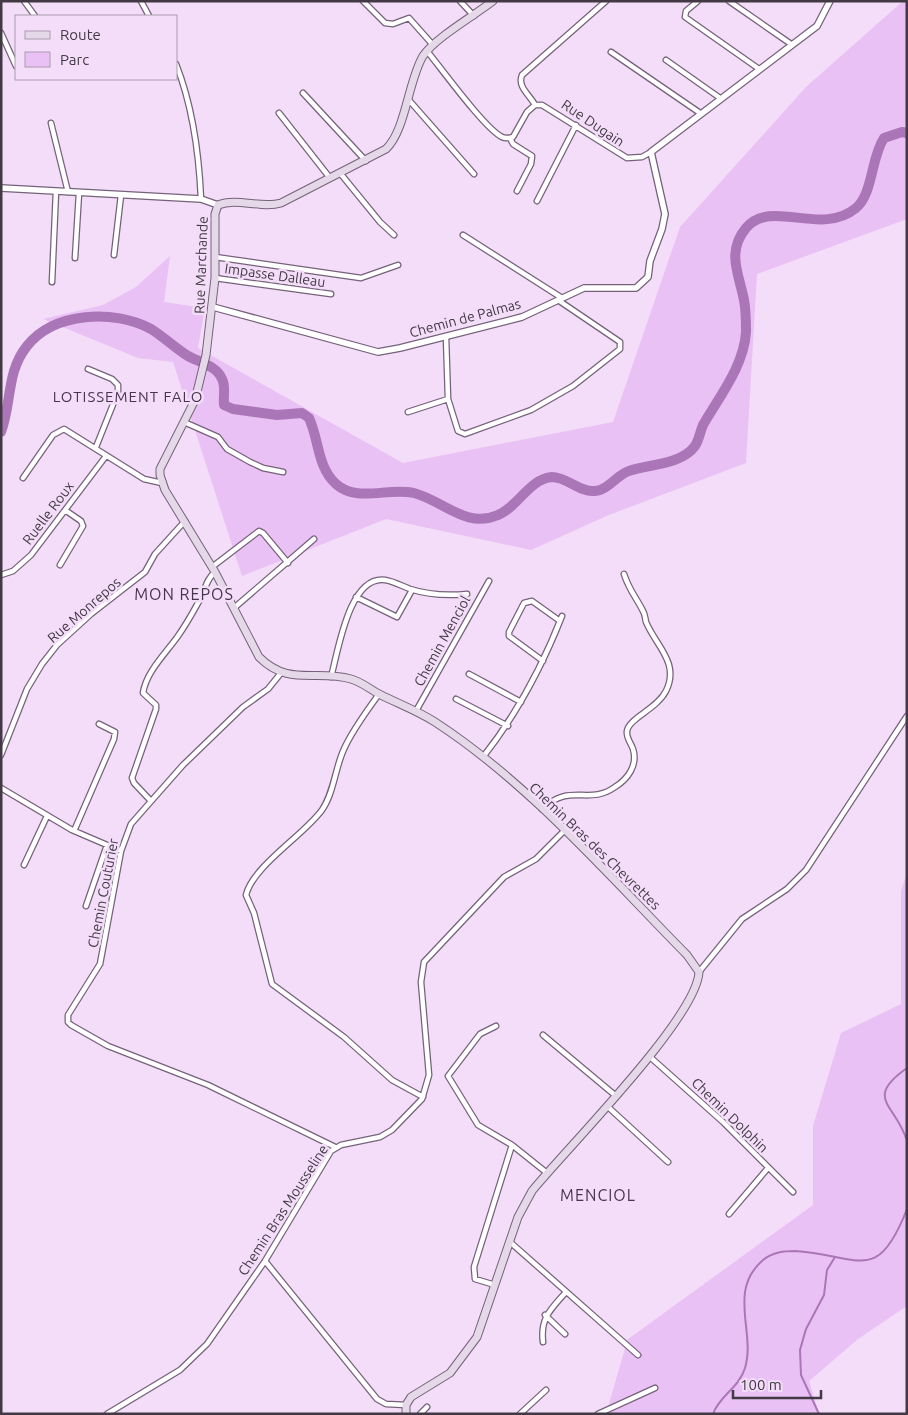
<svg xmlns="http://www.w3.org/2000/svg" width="908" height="1415" font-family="Ubuntu,sans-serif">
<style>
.green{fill:#eac1f4}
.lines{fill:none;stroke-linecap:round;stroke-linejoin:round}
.stream{stroke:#aa76b7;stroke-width:2}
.river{stroke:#aa76b7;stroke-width:10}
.minor-casing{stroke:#75627a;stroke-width:7}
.tertiary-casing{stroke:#75627a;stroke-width:8}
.secondary-casing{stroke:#75627a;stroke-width:9}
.minor{stroke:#fff;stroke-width:4.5}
.tertiary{stroke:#fff;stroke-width:5.5}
.secondary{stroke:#e5d8e8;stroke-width:7}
.labels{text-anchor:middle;stroke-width:5;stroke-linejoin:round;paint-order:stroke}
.street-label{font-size:14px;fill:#423944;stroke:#f3ddf8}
.neighbourhood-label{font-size:15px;letter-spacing:1px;fill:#47364b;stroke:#f3ddf8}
.quarter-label{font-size:16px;letter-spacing:1px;fill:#47364b;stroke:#f3ddf8}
</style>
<rect width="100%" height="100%" fill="#f3ddf8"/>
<path class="green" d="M903 1H907V219L757 274 746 463 609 515 531 550 386 519 242 576 173 362 138 358 43 319 103 305 136 287 170 256 164 302 205 308 198 348 403 463 613 422 680 227 806 87Z
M907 873V1306L858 1339 809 1381 819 1414H606L626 1345 624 1342 813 1205V1126L841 1033 901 1004V891Z"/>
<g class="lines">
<path class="stream" d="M907 1068C863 1099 896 1104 907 1141
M713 1414C719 1396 739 1388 745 1368 756 1332 727 1291 763 1260 773 1252 784 1251 795 1251 860 1255 877 1286 907 1209
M819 1414 801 1375 800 1350 806 1329 824 1295 827 1270 835 1257"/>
<path class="river" d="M1 432C12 403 6 372 27 346 54 312 114 309 151 329 164 337 175 348 188 356 199 362 217 366 222 379 226 386 223 396 224 405L233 409 277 415 302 413 309 418C319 439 317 467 336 484 357 503 388 487 414 493 444 501 466 529 498 515 518 507 529 479 552 477 567 477 579 492 594 491 608 491 616 475 629 471 649 464 681 465 695 446 699 440 700 432 703 425 719 397 744 366 746 332 746 322 746 310 744 300 739 274 726 252 746 228 771 198 821 237 856 208 873 194 871 157 884 138L902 132 907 133"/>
<g class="minor-casing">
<path id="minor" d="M24 1 35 16
M141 1 149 16
M363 1 385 23 393 24 409 18 433 45
M460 1 474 16
M698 1 686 11 685 17 759 69
M729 1 791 44
M1 33 16 66
M427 51C441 68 485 129 502 137 506 139 509 138 513 137L527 112 535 105H542L627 158 642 157 651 152
M611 52 700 113
M666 60 720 98
M176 64C193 107 199 154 201 199
M303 93 366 161
M408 99 474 174
M535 105C530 95 517 87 522 75L606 1
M279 113 330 178
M51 123 68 192
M510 138 513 144 532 156 531 164 517 191
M340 173 380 222 394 235
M537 201 576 125
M463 235 562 298
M114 255 121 195
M215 257 361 278 398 265
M75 258 79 193
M215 278 331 294
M52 282 56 191
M446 337 448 399 458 431 465 434 531 410 573 386 620 349V342L558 300
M88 369 112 379 118 385V392L96 447
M408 412 448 399
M184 422 218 437 227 449 250 462 263 468 283 472
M23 478 53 435 64 429 144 479 162 483
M60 565 83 526 81 521 65 510
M212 567 259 531 263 533 288 563
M1 575 13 571 31 555 106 456
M356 597 397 617 412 590
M234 608 314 539
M543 661 509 636V632L524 603 532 601 560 621
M281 673 268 689 243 707 183 765 131 824 121 851 100 964 68 1015V1022L71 1025 108 1046 208 1085 335 1147
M469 674 521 702
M331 677C338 652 349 575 385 580 393 581 402 586 410 589 429 595 447 596 467 594
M379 694C367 711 353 729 344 749 335 768 334 793 322 810 304 835 253 866 246 895L254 913 272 984 344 1037 392 1080 423 1097
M456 699 508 726
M416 711 489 581
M1 755 27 689 42 664 57 645 91 614 145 572 155 554 185 521
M483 757C517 714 542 667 562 616
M1 788 72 830 121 851
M150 800 134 783 132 778 156 709V705L143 693C146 672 166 653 178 636 185 626 192 614 198 603 205 593 205 580 215 572
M542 809C571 782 588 806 615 787 628 779 638 765 633 749 631 743 626 738 627 731 629 718 657 709 666 691 680 663 656 646 646 622 645 618 645 614 643 611 636 597 629 590 624 574
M74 831 114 739 115 732 99 724
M24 865 47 816
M86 906 107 845
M699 972 742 919 787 889 806 870 907 716
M496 1026 480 1034 448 1076 478 1125 512 1145 547 1173
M543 1035 616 1096
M649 1056 723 1122 793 1192
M607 1106 668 1162
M729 1214 768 1168
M510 1242 638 1355
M265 1261 377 1399 386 1404 406 1405
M495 1285 475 1279 474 1267 512 1145
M545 1315 565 1334
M543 1342C540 1318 551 1309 566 1292
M107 1414 180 1370 207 1344 265 1261 331 1151 341 1145 380 1137 392 1130 422 1099 429 1075 421 982 424 962 504 877 536 859 564 831
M420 1414 427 1407
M520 1414 546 1390
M598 1414 655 1388"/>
</g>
<g class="tertiary-casing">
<path id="tertiary" d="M1 188 201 199 218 205
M213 307 378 352 400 348 522 317 584 288H636L648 277 650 261 662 229 665 214 651 152 817 26 830 1"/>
</g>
<g class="secondary-casing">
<path id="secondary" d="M406 1414V1405L411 1397 450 1373 477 1337 518 1217 532 1191C565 1150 697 1018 699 972L687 955C608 875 529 783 435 722 418 711 399 704 381 695 371 690 362 682 351 679 315 669 289 687 259 657L215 572 165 490 160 475V469L195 400 206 355 215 278V214L218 205C237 197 261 209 281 203L386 149C406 130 408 81 423 56 435 38 475 15 493 1"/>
</g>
<use href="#minor" class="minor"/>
<use href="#tertiary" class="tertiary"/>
<use href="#secondary" class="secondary"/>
</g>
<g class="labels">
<g class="street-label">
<text transform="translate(593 123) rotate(34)" y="5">Rue Dugain</text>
<text transform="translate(201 265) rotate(-88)" y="5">Rue Marchande</text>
<text transform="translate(275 275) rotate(8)" y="5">Impasse Dalleau</text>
<text transform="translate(465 318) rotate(-15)" y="5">Chemin de Palmas</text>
<text transform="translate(48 513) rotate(-53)" y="5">Ruelle Roux</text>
<text transform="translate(84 610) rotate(-41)" y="5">Rue Monrepos</text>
<text transform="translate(442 641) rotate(-61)" y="5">Chemin Menciol</text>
<text transform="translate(595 846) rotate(44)" y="5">Chemin Bras des Chevrettes</text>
<text transform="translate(103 893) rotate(-79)" y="5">Chemin Couturier</text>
<text transform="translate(730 1115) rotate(44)" y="5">Chemin Dolphin</text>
<text transform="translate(283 1210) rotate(-57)" y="5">Chemin Bras Mousseline</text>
</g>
<g class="neighbourhood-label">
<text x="128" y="402">LOTISSEMENT FALO</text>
</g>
<g class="quarter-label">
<text x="184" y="600">MON REPOS</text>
<text x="598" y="1201">MENCIOL</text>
</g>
</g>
<rect width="908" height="1415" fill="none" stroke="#423944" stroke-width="5"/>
<rect x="15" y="15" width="162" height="65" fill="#f3ddf8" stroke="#ac9bb0"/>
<rect x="25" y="31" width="25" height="8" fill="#e5d8e8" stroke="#ac9bb0"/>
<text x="60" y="40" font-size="15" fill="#423944">Route</text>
<rect x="25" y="52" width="25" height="15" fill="#eac1f4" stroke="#ac9bb0"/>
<text x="60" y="65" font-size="15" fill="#423944">Parc</text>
<path d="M733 1390v8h88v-8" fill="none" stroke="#423944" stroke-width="2.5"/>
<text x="740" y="1390" font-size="15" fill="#423944" stroke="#f3ddf8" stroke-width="4" paint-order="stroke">100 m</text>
</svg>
